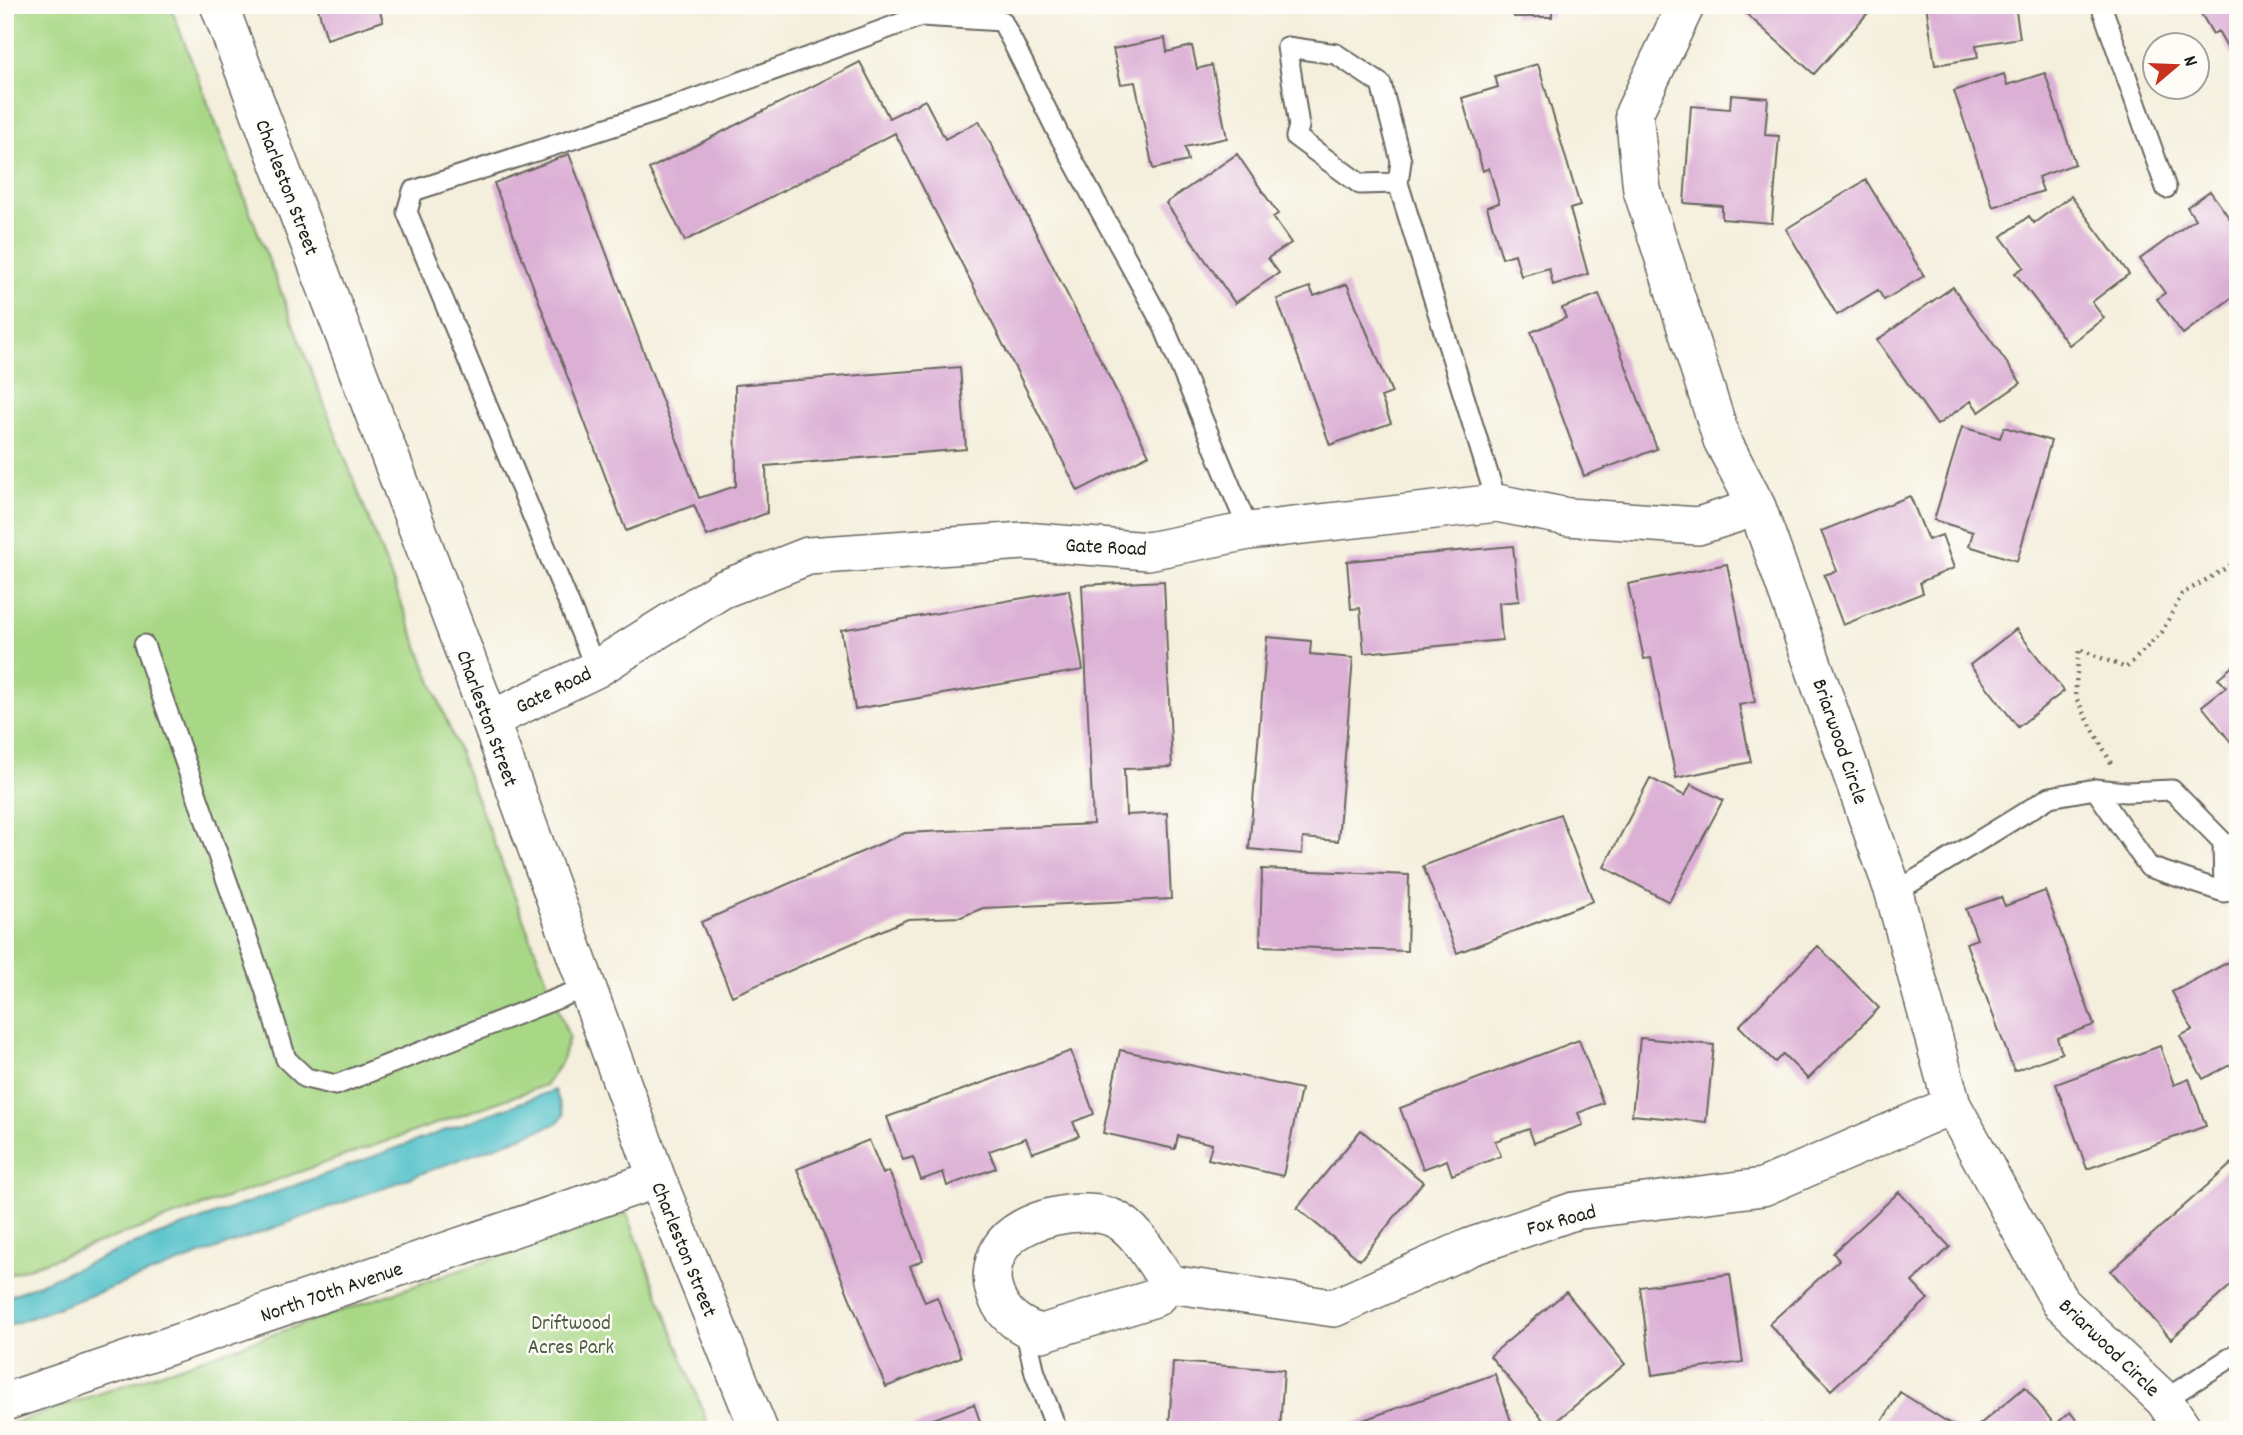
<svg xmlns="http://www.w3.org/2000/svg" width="2243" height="1435" font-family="Dekko,sans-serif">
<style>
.green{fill:#a8d886;stroke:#627a51;stroke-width:2}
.water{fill:#54c2ca;stroke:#386f73;stroke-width:2}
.building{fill:#dcafd5}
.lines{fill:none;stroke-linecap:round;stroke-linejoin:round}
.lane-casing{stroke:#68665f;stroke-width:23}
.street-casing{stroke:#68665f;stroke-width:40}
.path{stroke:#68665f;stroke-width:4.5;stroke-dasharray:2 5;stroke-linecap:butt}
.lane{stroke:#fff;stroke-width:19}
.street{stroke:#fff;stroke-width:37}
.labels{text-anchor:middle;stroke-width:5;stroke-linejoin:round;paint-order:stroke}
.street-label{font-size:21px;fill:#1c1c1c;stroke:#fdfcf7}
.park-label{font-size:21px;fill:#4d5e41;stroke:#fdfcf7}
</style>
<rect width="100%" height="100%" fill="#fdfcf7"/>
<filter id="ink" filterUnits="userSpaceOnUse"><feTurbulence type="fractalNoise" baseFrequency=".0143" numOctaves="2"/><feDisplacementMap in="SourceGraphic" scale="14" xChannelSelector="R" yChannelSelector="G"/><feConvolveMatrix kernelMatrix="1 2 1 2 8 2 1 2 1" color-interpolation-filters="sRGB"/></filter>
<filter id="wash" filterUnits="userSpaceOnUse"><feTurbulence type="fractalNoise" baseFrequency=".00686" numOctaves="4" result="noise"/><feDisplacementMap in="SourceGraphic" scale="28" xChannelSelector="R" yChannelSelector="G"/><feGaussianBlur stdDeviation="1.57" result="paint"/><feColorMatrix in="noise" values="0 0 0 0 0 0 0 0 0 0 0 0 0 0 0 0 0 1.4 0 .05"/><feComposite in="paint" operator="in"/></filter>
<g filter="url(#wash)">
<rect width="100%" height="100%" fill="#f4efdc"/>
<path class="green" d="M5 5H170L569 1037 561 1062 546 1085 5 1276Z
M627 1213 710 1430H5V1426Z"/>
<path class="water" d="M555 1090 564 1115 556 1124 5 1327V1298L132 1245Z"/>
<g id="blocks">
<path class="building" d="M317 5H378L383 21 327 39Z
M1158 5H1181L1161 13Z
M1514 5H1552V17H1514Z
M1747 5H1875L1814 74 1742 10Z
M1926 5H2015L2020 38 1976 45 1978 58 1935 65Z
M2196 5H2238V65L2218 31 2213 34Z
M1165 38 1167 52 1192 46 1197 69 1212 65 1227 138 1185 147 1188 161 1153 169 1135 82 1121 84 1113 49Z
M860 62 889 118 925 100 945 139 979 121 1149 455 1078 491 895 133 685 241 649 169Z
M1538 64 1580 206 1570 209 1588 274 1553 285 1549 268 1521 276 1515 254 1502 258 1487 207 1499 203 1489 168 1483 171 1462 98 1498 87 1495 76Z
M2045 73 2075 164 2038 177 2043 191 1993 207 1954 91 2004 74 2007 85Z
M1731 95 1768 98 1765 135 1779 136 1772 223 1722 219V206L1684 203 1691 106 1730 109Z
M569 154 699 498 736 486 735 385 960 367 966 449 766 466 767 513 707 536 694 505 626 531 494 183Z
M1237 154 1278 214 1273 217 1291 243 1268 258 1279 273 1235 303 1166 203Z
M1866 180 1924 276 1884 300 1878 290 1837 315 1786 229Z
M2210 191 2235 226 2238 224V293L2183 334 2157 299 2165 293 2140 259 2195 219 2187 207Z
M2071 196 2129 274 2092 302 2104 318 2069 345 2015 273 2024 267 2001 237 2029 216 2034 223Z
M1347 284 1392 393 1381 397 1391 423 1330 445 1277 299 1310 287 1314 296Z
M1953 287 2021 383 1979 412 1971 401 1937 425 1877 340Z
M1599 294 1657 449 1584 476 1531 332 1566 318 1562 308Z
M1962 427 2000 438 2004 427 2051 441 2017 561 1969 546 1973 532 1934 520Z
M1910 496 1928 540 1942 535 1954 568 1920 582 1923 593 1843 625 1824 575 1837 571 1821 531Z
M1513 546 1519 601 1499 603 1502 640 1364 653 1360 608 1351 609 1347 561Z
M1727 564 1755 702 1739 705 1751 762 1676 778 1651 658 1644 659 1628 584Z
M1164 581 1172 767 1124 769 1126 815 1167 813 1171 899 983 908 961 917 908 919 732 996 701 922 905 833 1093 824 1082 585Z
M1069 590 1083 670 855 709 841 630Z
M2016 629 2064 691 2018 727 1970 665Z
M1267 637 1311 641 1310 654 1353 658 1338 841 1303 838 1302 854 1249 849Z
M2238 662V751L2202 706 2226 687 2218 678Z
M1650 778 1685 796 1691 784 1723 800 1669 902 1604 867Z
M1560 814 1593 901 1457 953 1423 866Z
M1262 869 1409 875 1407 951 1260 946Z
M2045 891 2094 1025 2057 1038 2062 1053 2014 1071 1966 943 1977 939 1966 909 2001 897 2005 906Z
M1818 946 1879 1008 1808 1079 1783 1054 1775 1062 1739 1026Z
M2238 957V1061L2203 1079 2180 1036 2192 1030 2172 992Z
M1640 1038 1714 1045 1706 1122 1632 1115Z
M1579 1040 1603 1103 1578 1113 1583 1125 1534 1143 1529 1129 1495 1141 1501 1156 1452 1175 1447 1160 1423 1169 1400 1108Z
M2160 1046 2174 1085 2189 1079 2206 1126 2087 1169 2056 1084Z
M1120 1050 1301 1089 1283 1176 1208 1159 1212 1144 1178 1136 1175 1149 1103 1133Z
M1071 1051 1094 1114 1073 1122 1079 1136 1032 1153 1026 1138 989 1151 996 1168 947 1186 943 1172 921 1180 913 1157 903 1160 887 1117Z
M1361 1130 1423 1182 1360 1260 1297 1208Z
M869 1140 883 1174 889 1171 923 1260 910 1266 925 1302 937 1297 961 1357 886 1387 797 1169Z
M2238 1158V1279L2171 1339 2111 1271Z
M1899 1192 1950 1247 1912 1282 1928 1299 1831 1390 1769 1324 1839 1260 1833 1253Z
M1730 1274 1743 1362 1652 1375 1640 1287Z
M1566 1292 1625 1364 1549 1427 1490 1356Z
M1173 1362 1284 1370 1280 1430H1169Z
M1495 1374 1514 1430H1337V1429Z
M2025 1387 2055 1425 2070 1412 2084 1430H1973Z
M1900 1392 1960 1430H1877Z
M974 1404 983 1430H906V1429Z
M1760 1423 1771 1430H1755Z"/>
</g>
</g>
<g filter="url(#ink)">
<use href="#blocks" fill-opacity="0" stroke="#68665f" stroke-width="2"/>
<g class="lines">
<g class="lane-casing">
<path id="lane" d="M2101 5 2166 188
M1398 183 1360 184 1296 137 1299 126 1287 47 1336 54 1381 84 1401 161 1398 183 1497 503
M144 645 265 989 286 1059 306 1078 336 1085 587 987
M596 669 407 212 413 191 678 105 921 16 1002 21 1058 133 1164 327 1249 531
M2095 789 2126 792 2172 790 2223 842 2224 892 2149 867Z
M1894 893 2050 797 2095 789
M1025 1329 1035 1373 1055 1425
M2164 1400 2238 1353"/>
</g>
<g class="street-casing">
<path id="street" d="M219 5 490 720 657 1179 759 1430
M1686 5 1634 113 1642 190 1722 440 1757 507 1894 893 1952 1105 2060 1302 2164 1400 2184 1430
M490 720 596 669 721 590 808 556 1024 541 1148 551 1249 531 1497 503 1568 517 1698 526 1757 507
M1170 1284 1155 1298 1042 1333C1003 1325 978 1284 1001 1247 1019 1218 1085 1204 1115 1219 1139 1230 1154 1264 1170 1284L1334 1308 1470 1247 1574 1211 1763 1187 1952 1105
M5 1402 657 1179"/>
</g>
<path class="path" d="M2238 395V414
M2111 763 2075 696 2079 649 2126 668 2162 632 2182 594 2238 561"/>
<use href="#lane" class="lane"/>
<use href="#street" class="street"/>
</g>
</g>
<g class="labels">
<g class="street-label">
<text transform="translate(288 187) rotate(69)" y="7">Charleston Street</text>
<text transform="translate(1106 546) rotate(3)" y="7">Gate Road</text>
<text transform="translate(553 689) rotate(-26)" y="7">Gate Road</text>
<text transform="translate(488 718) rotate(70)" y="7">Charleston Street</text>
<text transform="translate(1841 741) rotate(71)" y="7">Briarwood Circle</text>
<text transform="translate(1561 1219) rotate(-15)" y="7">Fox Road</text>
<text transform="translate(685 1249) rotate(68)" y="7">Charleston Street</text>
<text transform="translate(331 1291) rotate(-19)" y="7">North 70th Avenue</text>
<text transform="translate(2110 1347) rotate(44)" y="7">Briarwood Circle</text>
</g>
<g class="park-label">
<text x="571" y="1329">Driftwood<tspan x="571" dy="24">Acres Park</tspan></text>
</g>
</g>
<rect width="2243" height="1435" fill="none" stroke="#fdfcf7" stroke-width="28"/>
<g transform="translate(2176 66) rotate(71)"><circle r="33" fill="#fdfcf7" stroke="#a3a29f" stroke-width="2"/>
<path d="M0-5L12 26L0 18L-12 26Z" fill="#c8321e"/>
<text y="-10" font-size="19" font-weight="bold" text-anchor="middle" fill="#1c1c1c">N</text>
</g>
</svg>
